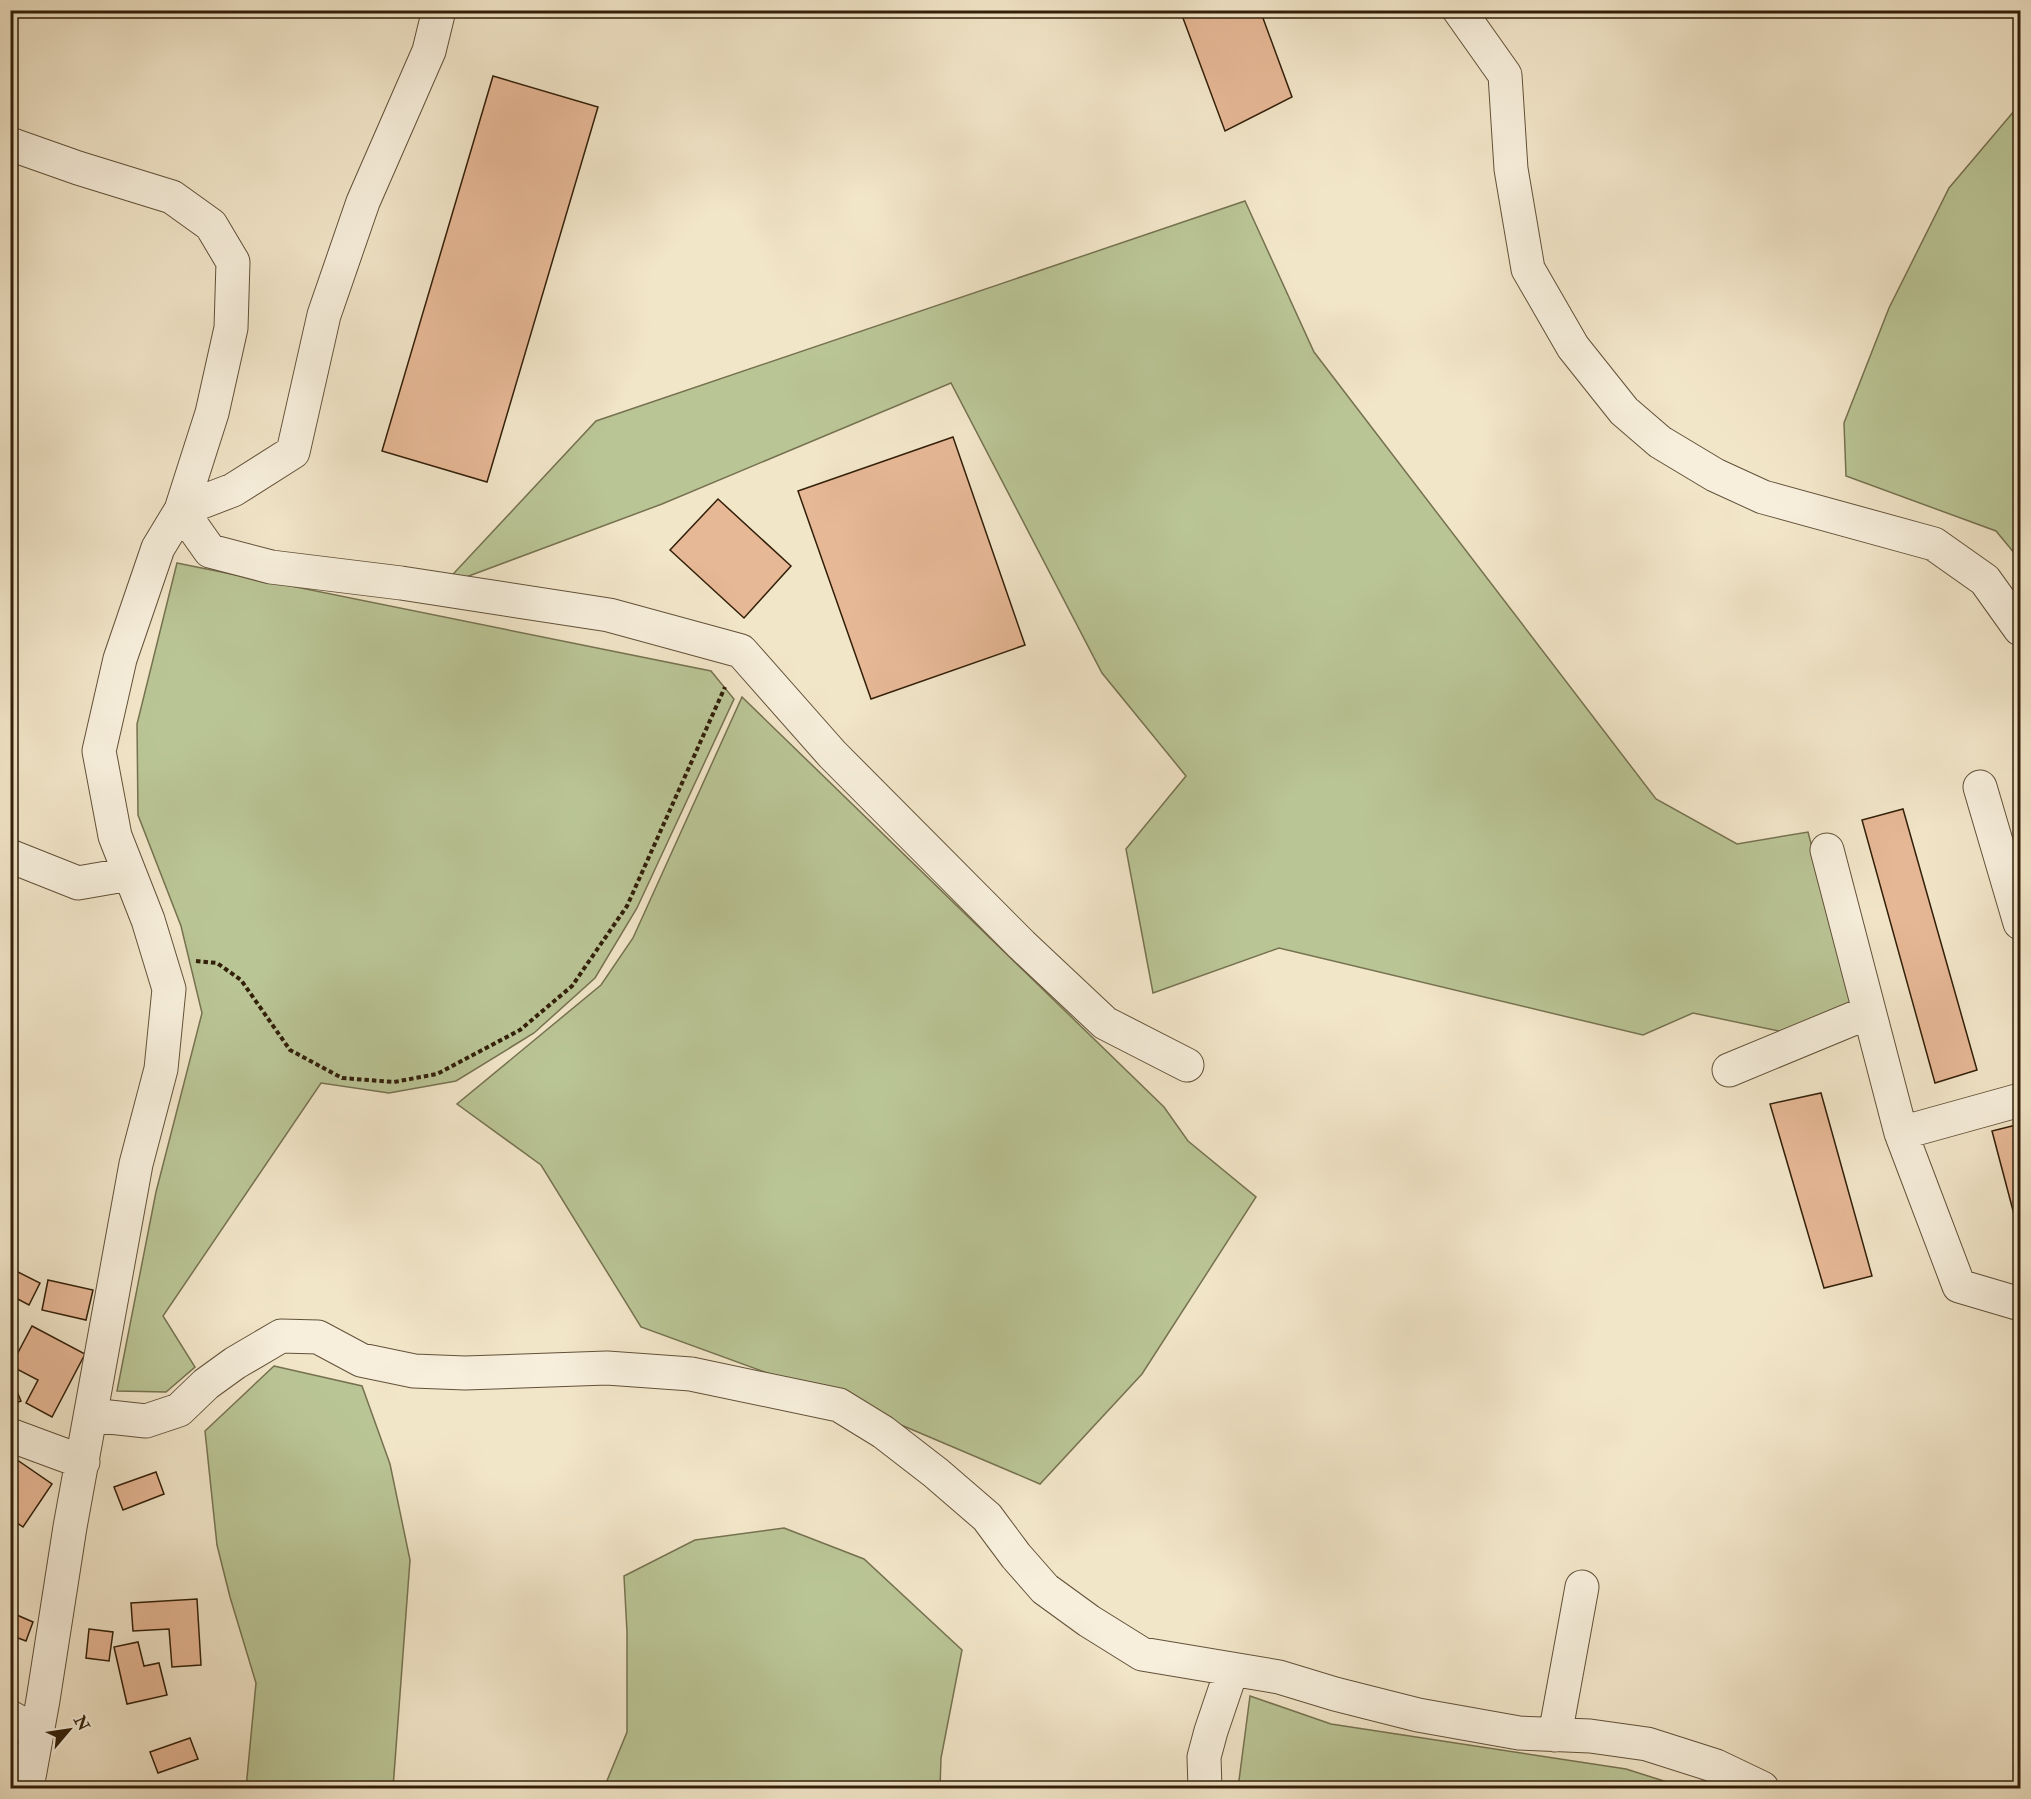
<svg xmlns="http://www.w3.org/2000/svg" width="2031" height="1799" font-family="'IM FELL Double Pica',serif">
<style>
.green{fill:#bac596;stroke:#767250;stroke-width:1.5}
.building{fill:#e7b896;stroke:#321f09;stroke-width:1.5}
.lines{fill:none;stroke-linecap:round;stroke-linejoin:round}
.minor-casing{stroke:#625139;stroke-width:35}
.path{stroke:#321f09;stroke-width:4;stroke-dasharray:4.5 3;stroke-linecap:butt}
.minor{stroke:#f7efdc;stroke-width:33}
</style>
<rect width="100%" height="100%" fill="#f2e6c9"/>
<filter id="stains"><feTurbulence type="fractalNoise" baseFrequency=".00333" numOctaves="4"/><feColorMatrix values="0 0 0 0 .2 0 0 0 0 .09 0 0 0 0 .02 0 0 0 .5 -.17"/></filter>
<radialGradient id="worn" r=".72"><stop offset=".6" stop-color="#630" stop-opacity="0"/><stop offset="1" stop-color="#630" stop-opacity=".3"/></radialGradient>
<path class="green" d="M2020 104V560L1996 531 1846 476 1844 423 1889 308 1949 188Z
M1245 201 1314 352 1656 799 1737 844 1808 832 1853 1004 1788 1033 1693 1013 1643 1035 1279 948 1153 993 1126 849 1186 776 1102 673 951 383 662 504 442 586 596 421Z
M177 563 711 671 734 699 637 908 595 978 534 1033 456 1081 389 1093 321 1083 163 1316 195 1367 166 1392 117 1391 156 1192 202 1013 181 926 138 815 137 724Z
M742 697 1164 1107 1188 1141 1256 1197 1142 1374 1040 1484 847 1402 641 1327 541 1165 457 1104 601 985 633 938Z
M274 1366 362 1386 390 1464 410 1560 393 1788H246L256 1683 230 1597 217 1545 205 1431Z
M784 1528 864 1559 962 1650 941 1758 940 1788H604L627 1732V1632L624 1576 695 1540Z
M1250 1696 1331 1724 1626 1769 1686 1788H1238Z"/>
<path class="building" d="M1180 10H1260L1292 97 1225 131Z
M493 76 598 107 487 482 382 451Z
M953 437 1025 645 871 699 798 491Z
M718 499 791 566 744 618 670 550Z
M1903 809 1977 1070 1935 1083 1862 820Z
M1821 1093 1872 1276 1824 1288 1770 1104Z
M2020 1124V1237L1992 1131Z
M10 1268 40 1283 29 1305 10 1295Z
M48 1280 93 1290 86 1320 42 1310Z
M32 1326 85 1354 52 1417 26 1403 38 1380 11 1366Z
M10 1375 21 1401 10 1405Z
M10 1455 52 1484 23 1527 10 1518Z
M156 1472 164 1494 123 1510 114 1487Z
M197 1599 201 1665 172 1667 169 1629 133 1631 131 1603Z
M10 1612 33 1622 26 1641 10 1635Z
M89 1629 113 1632 109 1661 86 1658Z
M138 1642 144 1666 159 1663 167 1695 127 1704 114 1647Z
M190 1738 198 1759 158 1773 150 1752Z"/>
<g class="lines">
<g class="minor-casing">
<path id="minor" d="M1459 10 1505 75 1511 169 1528 269 1573 347 1624 411 1660 442 1715 475 1763 497 1934 544 1985 580 2020 629
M10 144 78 168 172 197 211 225 233 262 231 328 212 413 181 510 233 490 293 452 324 315 363 202 429 51 439 10
M1980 787 2020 923
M1827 850 1901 1133 2020 1100
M10 856 78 883 130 874
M1729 1070 1869 1012
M1901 1133 1959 1286 2020 1304
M91 1415 146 1421 179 1410 206 1384 235 1363 281 1336 318 1337 361 1360 414 1371 465 1373 607 1368 691 1374 839 1405 883 1432 936 1473 987 1517 1016 1556 1045 1589 1089 1621 1142 1654 1279 1677 1335 1694 1418 1715 1519 1733 1590 1736 1647 1744 1716 1766 1762 1788
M10 1435 83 1462
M10 1717 37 1732
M1555 1735 1582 1587
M27 1788 43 1700 70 1527 136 1164 161 1069 169 989 148 920 115 836 99 751 120 659 158 548 181 510 210 551 271 567 401 583 609 615 741 651 832 754 1022 945 1105 1023 1187 1065
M1205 1788 1204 1757 1211 1731 1232 1669"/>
</g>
<path class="path" d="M196 961 217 963 241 980 290 1050 342 1078 394 1082 437 1074 520 1030 572 986 627 906 725 687"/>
<use href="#minor" class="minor"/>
</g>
<rect width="2031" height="1799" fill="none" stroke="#f2e6c9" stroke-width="36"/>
<rect x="12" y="12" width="2007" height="1775" fill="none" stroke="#321f09" stroke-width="3"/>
<rect x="18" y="18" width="1995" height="1763" fill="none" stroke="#321f09" stroke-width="1.5"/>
<g transform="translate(69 1730) rotate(61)" stroke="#f7efdc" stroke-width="4.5" paint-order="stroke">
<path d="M0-4.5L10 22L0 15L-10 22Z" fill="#321f09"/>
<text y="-9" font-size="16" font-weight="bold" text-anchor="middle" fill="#321f09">N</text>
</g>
<rect width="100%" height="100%" filter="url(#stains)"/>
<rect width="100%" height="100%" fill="url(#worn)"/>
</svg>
